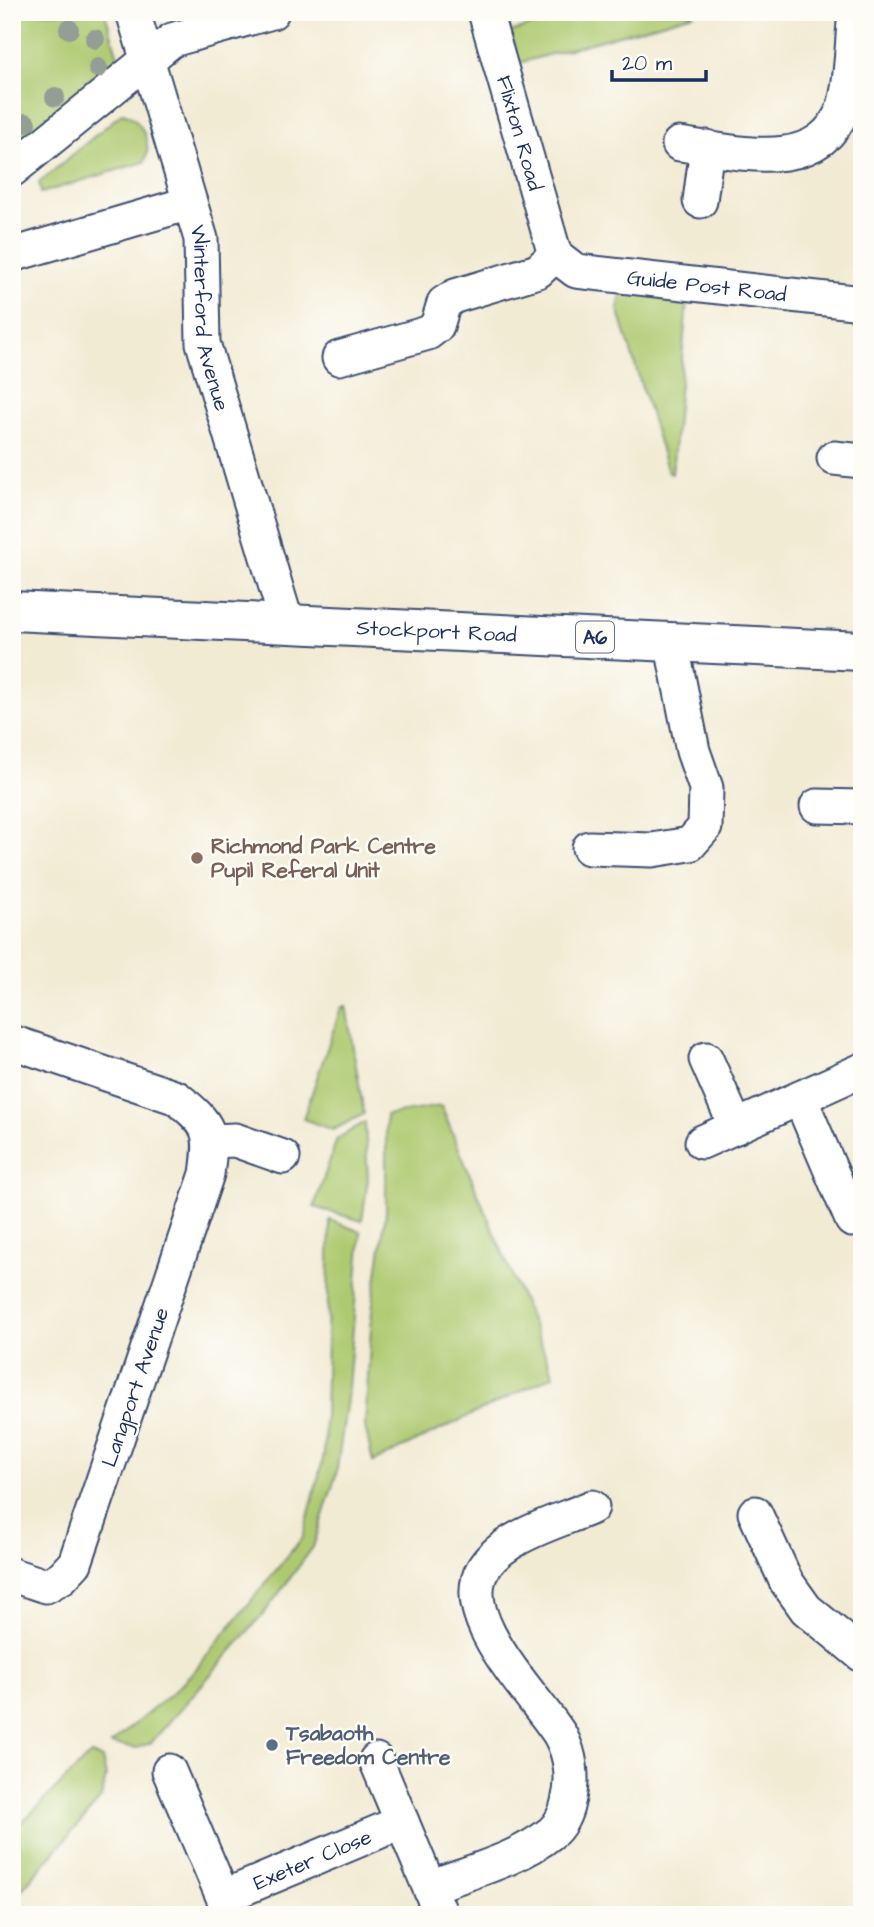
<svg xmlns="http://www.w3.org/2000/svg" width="874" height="1927" font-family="'Architects Daughter',sans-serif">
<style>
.green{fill:#aeca71;stroke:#647c68;stroke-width:2}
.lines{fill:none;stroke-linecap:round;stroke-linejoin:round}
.minor-casing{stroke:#3b4b70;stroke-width:37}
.highway-casing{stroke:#3b4b70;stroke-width:42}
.minor{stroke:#fff;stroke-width:33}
.highway{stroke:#fff;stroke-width:38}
.tree{fill:#949d96}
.education-dot{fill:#8d6e63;stroke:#fdfcf7;stroke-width:2.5}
.service-dot{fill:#5c6f8a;stroke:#fdfcf7;stroke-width:2.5}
.labels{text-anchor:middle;stroke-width:5;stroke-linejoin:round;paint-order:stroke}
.shield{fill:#fdfcf7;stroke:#5f6c8c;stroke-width:2}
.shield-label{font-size:19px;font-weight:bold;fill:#1b2f5e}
.street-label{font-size:21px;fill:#1b2f5e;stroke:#fdfcf7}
.education-label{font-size:21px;font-weight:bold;fill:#785e54;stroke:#fdfcf7;text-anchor:start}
.service-label{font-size:21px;font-weight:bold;fill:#4e5e75;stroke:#fdfcf7;text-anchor:start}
</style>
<rect width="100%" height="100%" fill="#fdfcf7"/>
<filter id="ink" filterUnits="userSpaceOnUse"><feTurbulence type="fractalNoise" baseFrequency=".0143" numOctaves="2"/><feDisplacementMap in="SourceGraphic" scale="14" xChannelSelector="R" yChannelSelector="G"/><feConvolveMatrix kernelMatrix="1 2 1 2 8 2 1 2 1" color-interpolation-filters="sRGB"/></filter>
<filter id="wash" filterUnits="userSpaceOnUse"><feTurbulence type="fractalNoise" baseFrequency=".00686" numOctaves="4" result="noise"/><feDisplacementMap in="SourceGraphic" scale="28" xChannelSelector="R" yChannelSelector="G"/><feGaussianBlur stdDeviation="1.57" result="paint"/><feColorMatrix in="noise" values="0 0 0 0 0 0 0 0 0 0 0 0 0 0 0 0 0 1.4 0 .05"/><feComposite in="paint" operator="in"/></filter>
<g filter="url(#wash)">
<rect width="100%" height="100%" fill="#f2ebd4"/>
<path class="green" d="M12 12 105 13 118 57 113 67 12 150Z
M577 12H694V14L519 63 510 32Z
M122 113C141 116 154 146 144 162L41 193 39 183Z
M626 290 683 296 687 301 672 474 668 472 618 309 621 295Z
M346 1006 364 1114 333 1130 303 1119 341 1008Z
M441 1106 554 1375 373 1462 365 1426 372 1310 386 1212V1115Z
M365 1122 368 1179 362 1221 314 1207 337 1139Z
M330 1220 361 1232 347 1399 336 1475 313 1547 265 1612 151 1743 137 1748 111 1744 173 1692 195 1670 303 1537 324 1455Z
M91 1754 102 1759 106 1777 101 1798 12 1901V1832Z"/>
</g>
<g filter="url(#ink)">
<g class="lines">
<g class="minor-casing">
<g id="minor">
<path id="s1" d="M133 12 201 239 203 343 287 624"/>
<path id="s2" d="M485 12 555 255"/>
<path d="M679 144C734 151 817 176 843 109 852 87 852 37 855 12"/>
<path d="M12 170 172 40 272 12"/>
<path d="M700 201 707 147"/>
<path d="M12 255 190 203"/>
<path id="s3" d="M555 255 576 271 862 303"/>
<path d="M339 358 428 333 437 326 444 303 455 296 538 271 555 255"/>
<path d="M834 458 862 461"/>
<path d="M817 806 862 807"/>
<path d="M589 848 652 850 690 844 705 827 706 788 693 751 671 641"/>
<path d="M12 1042 177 1098C211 1126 213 1131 207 1174L75 1563 62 1577 46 1586 12 1575"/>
<path d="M706 1059 736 1127"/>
<path d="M800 1098 852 1220"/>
<path d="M212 1141 235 1140 283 1157"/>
<path d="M702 1142 862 1070"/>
<path d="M755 1513 786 1581 806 1609 862 1655"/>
<path d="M376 1760 441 1915"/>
<path id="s4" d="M169 1771 223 1897 402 1822"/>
<path d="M430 1887C468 1872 518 1860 551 1833 560 1826 566 1813 568 1802 574 1780 571 1755 560 1735 536 1696 454 1618 483 1569 504 1535 558 1522 592 1507"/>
</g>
</g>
<g class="highway-casing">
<g id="highway">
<path id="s5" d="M12 611 862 651"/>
</g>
</g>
<use href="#minor" class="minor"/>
<use href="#highway" class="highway"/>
</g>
<g class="tree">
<circle cx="69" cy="29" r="10"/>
<circle cx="95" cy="39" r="10"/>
<circle cx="98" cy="68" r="10"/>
<circle cx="55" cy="97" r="10"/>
<circle cx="26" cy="123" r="10"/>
</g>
</g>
<circle class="education-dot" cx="197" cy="858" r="7"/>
<circle class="service-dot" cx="272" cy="1745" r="7"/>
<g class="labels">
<rect class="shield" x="576" y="621.5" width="38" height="31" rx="5"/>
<g class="shield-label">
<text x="595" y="644">A6</text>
</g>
<g class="street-label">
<text dy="7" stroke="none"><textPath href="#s2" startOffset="126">Flixton Road</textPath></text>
<text dy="7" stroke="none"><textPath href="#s3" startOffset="158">Guide Post Road</textPath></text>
<text dy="7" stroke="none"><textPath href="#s1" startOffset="317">Winterford Avenue</textPath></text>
<text dy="7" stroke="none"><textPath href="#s5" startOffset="425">Stockport Road</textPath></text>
<text transform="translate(135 1387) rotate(-71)" y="7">Langport Avenue</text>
<text dy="7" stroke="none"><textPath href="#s4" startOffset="234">Exeter Close</textPath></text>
</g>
<g class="education-label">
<text x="211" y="853">Richmond Park Centre<tspan x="211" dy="24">Pupil Referal Unit</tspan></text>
</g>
<g class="service-label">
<text x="286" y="1740">Tsabaoth<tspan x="286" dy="24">Freedom Centre</tspan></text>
</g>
</g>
<rect width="874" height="1927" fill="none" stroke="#fdfcf7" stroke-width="42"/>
<path d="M612 70v10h94v-10" fill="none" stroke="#1b2f5e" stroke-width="3.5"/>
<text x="622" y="70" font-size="21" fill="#1b2f5e" stroke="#fdfcf7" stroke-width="5" paint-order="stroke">20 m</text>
</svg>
